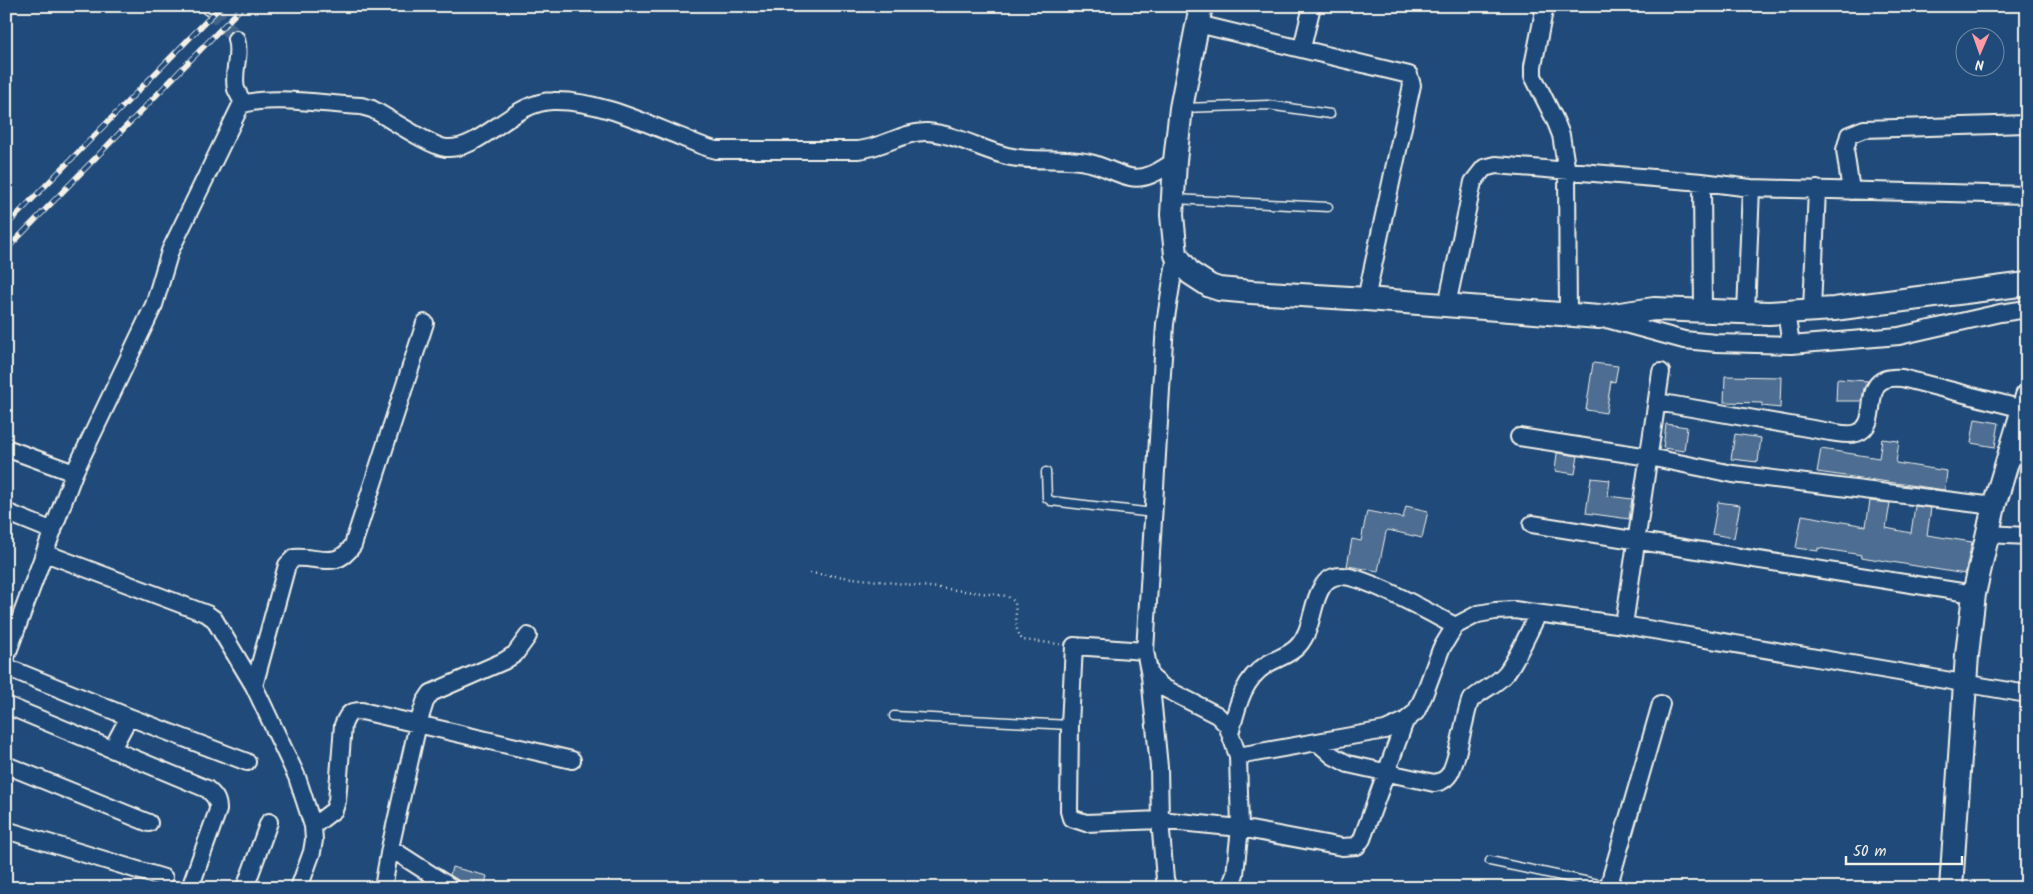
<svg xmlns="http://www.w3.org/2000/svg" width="2033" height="894" font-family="Kalam,sans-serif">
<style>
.building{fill:#4d6e92;stroke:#f4f1e8}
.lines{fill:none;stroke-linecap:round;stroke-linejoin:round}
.street-tunnel{stroke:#3f638a;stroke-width:16;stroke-dasharray:16 8;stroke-linecap:butt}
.lane-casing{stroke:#f4f1e8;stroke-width:11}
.street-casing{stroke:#f4f1e8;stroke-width:20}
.secondary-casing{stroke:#f4f1e8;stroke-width:26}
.path{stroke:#f4f1e8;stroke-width:2.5;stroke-dasharray:1 4;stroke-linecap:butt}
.lane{stroke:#1f4a7a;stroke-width:8}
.street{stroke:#1f4a7a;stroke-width:16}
.secondary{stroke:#1f4a7a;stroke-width:22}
.rail-casing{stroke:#f4f1e8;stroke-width:5.5}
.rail{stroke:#1f4a7a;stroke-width:4;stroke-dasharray:11;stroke-linecap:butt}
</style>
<rect width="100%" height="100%" fill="#1f4a7a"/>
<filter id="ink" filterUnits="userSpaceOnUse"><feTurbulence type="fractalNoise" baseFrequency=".02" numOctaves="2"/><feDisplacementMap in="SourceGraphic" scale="10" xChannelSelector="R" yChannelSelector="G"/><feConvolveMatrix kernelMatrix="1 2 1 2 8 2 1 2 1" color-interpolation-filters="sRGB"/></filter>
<g filter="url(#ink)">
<path class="building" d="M1593 363 1618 366 1615 382 1611 381 1606 413 1586 410Z
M1725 376 1781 377 1780 408 1762 406V403L1724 402Z
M1837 379 1868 381 1864 388 1862 401H1836Z
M1975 419 1999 423 1995 447 1971 443Z
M1666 424 1687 427 1684 451 1663 448Z
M1735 434 1761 438 1758 462 1731 459Z
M1882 439 1899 441 1896 463 1947 471 1945 490 1817 472 1821 449 1879 458Z
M1557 453 1578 456 1575 474 1555 471Z
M1591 478 1610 480 1608 496 1632 499 1629 519 1586 513Z
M1870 501 1890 503 1886 528 1911 533 1915 506 1931 508 1927 535 1972 542 1965 574 1861 557 1862 555 1818 548V551L1796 548 1802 515 1866 526Z
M1718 502 1740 505 1734 538 1712 534Z
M1406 506 1428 511 1422 538 1388 530 1386 532 1378 571 1347 566 1352 539 1361 541 1367 511 1403 518Z
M452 867 487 876 484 888 462 886 458 880 450 875Z"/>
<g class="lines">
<path class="street-tunnel" d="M210 7 236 39"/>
<g class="lane-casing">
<path id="lane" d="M1183 108 1268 105 1330 114
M1175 199 1328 207
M1046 472 1047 498 1051 501 1153 513
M894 716 1070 725
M1490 861 1608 886"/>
</g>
<g class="street-casing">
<path id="street" d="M210 6V7
M1545 6 1533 66V76L1555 120 1561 135 1567 172 1568 314
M1198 24 1409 75 1412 85 1366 299
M236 39C241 56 232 72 236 89 238 94 241 99 244 103
M1302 48 1312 6
M1702 182 1703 311
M1851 191 1845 150 1849 135 1864 129 2027 124
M1176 255 1165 324 1145 651 1150 676 1164 688 1217 715 1227 725 1238 756 1240 828 1235 874 1230 888
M1447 305 1473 182 1484 168 1496 165 1702 182 1751 188 2027 195
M1812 310 1817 189
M1786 312 1791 345
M1746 313 1751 188
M1603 318 1684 340 1716 343 1791 345 1899 336 2000 313 2027 309
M1657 402 1830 432C1838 433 1849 436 1857 433 1885 423 1854 373 1902 378L2023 409
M1519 437 1649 457 1733 474 1994 506
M6 448 74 473
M6 512 53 531
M1532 524 1974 594
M1987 534 2027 536
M45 553 207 614 214 619 254 686 297 777 313 826 314 840 312 852 299 888
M1624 625 1661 372
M1145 651 1074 646 1070 725 1069 811 1071 818 1086 823 1160 820 1240 828 1342 847 1357 846 1362 839 1405 721
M6 657 74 473 154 305 170 251 241 105C266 94 331 105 361 106L372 109C389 118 430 146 446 148 481 151 514 101 553 101 596 100 641 121 681 137 693 142 703 147 716 150H858C882 148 905 131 927 132 955 134 980 149 1007 156 1034 163 1063 156 1090 163 1104 166 1116 174 1130 177 1146 181 1162 169 1175 161
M6 667 129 717 247 762
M1150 676 1159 767 1160 820 1165 879 1168 888
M254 686 287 565 294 558C319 556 337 570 353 545L425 323
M6 705 207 789C215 796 218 800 218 810L190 888
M1230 734C1237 708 1242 680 1266 665 1276 658 1289 656 1298 646 1313 630 1311 604 1322 587 1326 580 1333 576 1341 576 1364 575 1432 614 1455 626
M1317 742 1333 756 1348 764 1434 783C1440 782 1444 781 1448 776 1457 766 1464 718 1470 701 1481 690 1497 685 1507 672 1519 655 1528 633 1538 614
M112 749 129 717
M1238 756 1385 730 1405 721 1416 712 1424 695 1441 649 1455 626 1478 614 1495 611 1514 610 1624 625 2027 694
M6 765 149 823
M313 826 334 810 337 801 343 725C348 713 350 711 362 711L572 760
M6 830 164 878
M245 888 269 822
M383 888 390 848
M452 888 390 848 418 724 425 702 431 693 504 661 515 654 528 636
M1608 888 1661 704"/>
</g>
<g class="secondary-casing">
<path id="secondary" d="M1201 6 1181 108 1175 161 1172 215 1176 255 1190 273 1210 286 1219 289 1251 292 1366 299 1599 317 1654 309 1769 313 1834 309 2027 284
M1951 888 1967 655 1974 594 1994 506 2027 396"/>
</g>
<path class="path" d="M810 573 1007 596 1015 602 1017 630 1022 640 1060 644"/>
<use href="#lane" class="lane"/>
<use href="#street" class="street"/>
<use href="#secondary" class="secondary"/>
<g class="rail-casing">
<path id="rail" d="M6 226 221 6
M6 250 243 6"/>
</g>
<use href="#rail" class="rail"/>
</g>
</g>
<rect width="2033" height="894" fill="none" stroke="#1f4a7a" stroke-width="25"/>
<rect x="12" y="12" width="2008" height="869" fill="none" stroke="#f4f1e8" stroke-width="2" filter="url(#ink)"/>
<g transform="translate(1980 52) rotate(182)"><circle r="24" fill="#1f4a7a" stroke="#748da6"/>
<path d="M0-4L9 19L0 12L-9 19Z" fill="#ff9aa2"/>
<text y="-8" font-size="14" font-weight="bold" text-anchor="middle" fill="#f4f1e8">N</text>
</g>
<path d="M1846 856v8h116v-8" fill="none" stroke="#f4f1e8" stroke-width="2.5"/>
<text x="1853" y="856" font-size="15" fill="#f4f1e8" stroke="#1f4a7a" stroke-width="4" paint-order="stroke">50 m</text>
</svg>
